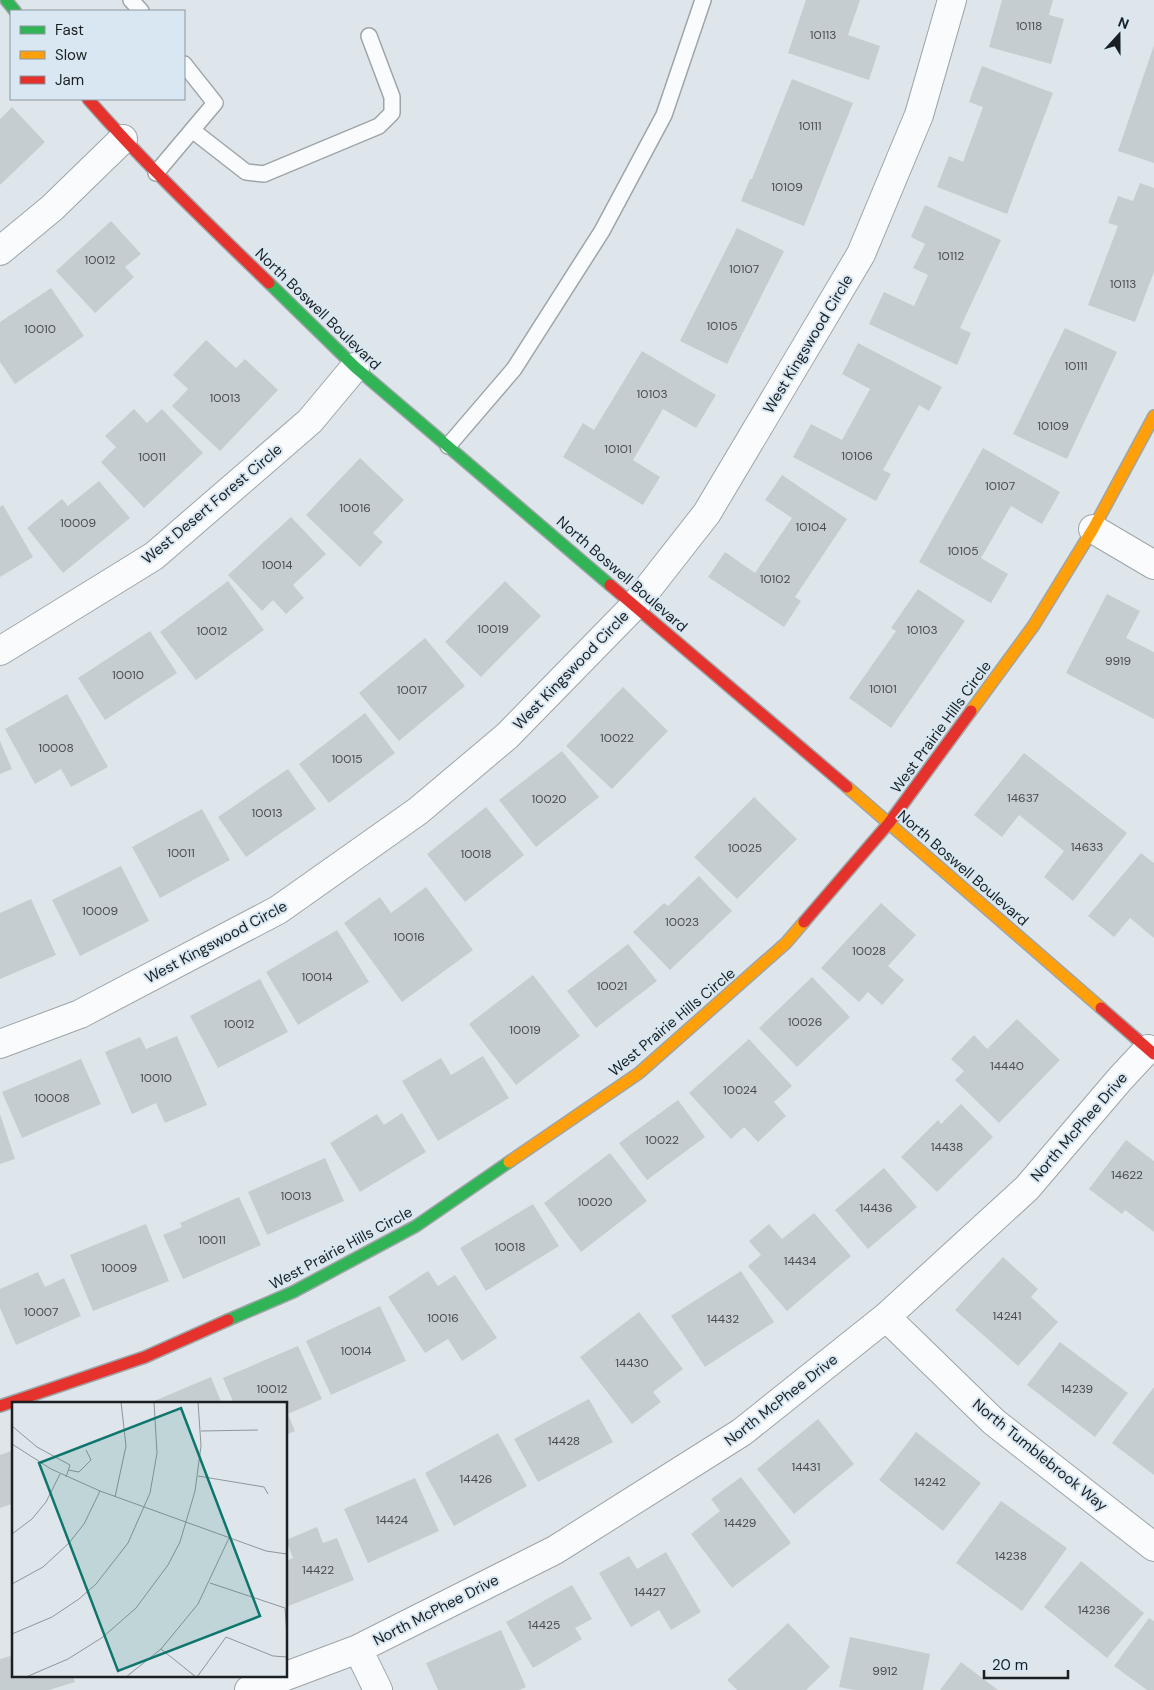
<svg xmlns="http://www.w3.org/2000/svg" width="1154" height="1690" font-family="'DM Sans',sans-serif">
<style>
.building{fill:#c6cdd1}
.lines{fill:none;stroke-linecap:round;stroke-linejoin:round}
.lane-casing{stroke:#9ea5a8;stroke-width:18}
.street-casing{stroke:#9ea5a8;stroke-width:30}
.fast-casing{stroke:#9ea5a8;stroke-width:14}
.slow-casing{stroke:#9ea5a8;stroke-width:14}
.jam-casing{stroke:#9ea5a8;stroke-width:14}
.lane{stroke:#fafbfc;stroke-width:15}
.street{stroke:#fafbfc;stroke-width:28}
.fast{stroke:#30b455;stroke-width:11}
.slow{stroke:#ff9f0a;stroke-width:11}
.jam{stroke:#e5322d;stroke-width:11}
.labels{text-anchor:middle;stroke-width:4;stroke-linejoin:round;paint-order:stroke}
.number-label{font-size:12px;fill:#464c50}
.street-label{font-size:15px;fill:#191f22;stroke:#d8e7f1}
.inset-road{fill:none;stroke:#8f969b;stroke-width:1}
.view{fill:#0f766e;fill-opacity:0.15;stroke:#0f766e;stroke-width:2.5}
.inset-edge{fill:none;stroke:#191f22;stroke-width:2.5}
</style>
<rect width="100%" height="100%" fill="#dee6eb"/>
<path class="building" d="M806 0H860L848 35 880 46 869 80 788 53Z
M1002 0H1053L1049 15 1064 19 1051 64 989 47Z
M1154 45V163L1118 151Z
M982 66 1053 93 1007 214 937 187 949 156 963 162 983 107 969 102Z
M792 79 853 103 804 226 741 201 750 179H752Z
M12 107 45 142 0 185V119Z
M1140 183 1154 188V272L1135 322 1088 305 1118 226 1108 223 1118 196 1133 201Z
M925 205 1001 240 960 328 971 333 957 365 869 324 884 292 914 306 928 275 913 268 925 244 911 237Z
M111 221 141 254 125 267 134 277 95 313 56 271Z
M737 228 784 251 727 364 680 341Z
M51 288 84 336 15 384 0 362V322Z
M1065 328 1117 352 1067 459 1013 434Z
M206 340 236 368 245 359 278 390 220 451 172 406 188 389 173 375Z
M858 343 942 387 929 411 919 405 883 470 891 474 876 501 793 457 811 424 842 440 870 389 842 374Z
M642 351 716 395 696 428 663 409 633 460 660 477 643 505 563 457 583 423 594 430Z
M134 409 147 423 162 409 203 453 144 508 101 462 116 447 105 436Z
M983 448 1060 492 1042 524 1011 506 981 558 1008 574 991 603 919 562Z
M360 458 404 500 373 533 383 542 360 567 306 515Z
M782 475 847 519 795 597 801 601 784 627 708 577 725 552 755 573 792 518 765 500Z
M99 481 130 518 63 573 27 528 62 499 68 506Z
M3 505 33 557 0 577V507Z
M291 517 326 554 293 585 304 598 286 614 273 600 262 611 228 575Z
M228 581 264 630 196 680 160 632Z
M505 581 541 616 481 677 445 642Z
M918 589 965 621 891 728 849 698 896 631 891 628Z
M1107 594 1140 611 1126 638 1154 652V719L1066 673Z
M150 631 177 673 105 720 78 678Z
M425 638 465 686 399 741 359 693Z
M623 687 668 731 612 789 566 746Z
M67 694 108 767 71 787 61 769 35 784 5 729Z
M365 713 395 753 329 803 299 764Z
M0 741 12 769 0 774Z
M562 751 599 797 536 847 499 800Z
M1024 753 1127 833 1073 901 1044 877 1064 851 1019 815 1002 837 974 815Z
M288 769 316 809 246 857 218 817Z
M754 797 797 839 737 899 694 857Z
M486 807 524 855 465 902 427 854Z
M202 809 230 860 160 898 132 847Z
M1141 853 1154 863V938L1130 918 1114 937 1088 916Z
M121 866 149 921 80 956 52 900Z
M699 876 732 911 670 970 633 932 664 903 668 906Z
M426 887 473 950 402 1002 344 923 380 897 391 913Z
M31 899 56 955 0 979V913Z
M881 903 916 935 888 966 904 980 882 1005 868 992 859 1002 821 968Z
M337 930 369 982 298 1025 266 972Z
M628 944 657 981 596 1028 567 991Z
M533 975 580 1036 516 1085 469 1024Z
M812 977 850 1017 797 1067 759 1028Z
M260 979 288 1032 218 1068 190 1016Z
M1017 1019 1060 1060 999 1123 955 1080 964 1071 951 1059 974 1035 987 1049Z
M177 1036 207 1105 165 1123 156 1103 132 1114 105 1052 140 1037 146 1049Z
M749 1039 792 1086 774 1102 786 1116 758 1142 744 1127 731 1139 689 1093Z
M483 1056 509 1098 438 1141 402 1081 441 1058 451 1075Z
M81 1059 101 1104 22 1138 2 1092Z
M678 1100 705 1137 647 1180 619 1143Z
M961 1104 993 1137 937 1192 901 1157 938 1120 941 1124Z
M402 1113 426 1152 360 1192 330 1143 377 1114 384 1125Z
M0 1114 15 1159 0 1164Z
M1126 1140 1154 1161V1232L1125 1210 1122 1214 1089 1189Z
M610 1153 647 1201 581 1252 544 1203Z
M325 1158 344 1201 267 1235 248 1192Z
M884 1168 917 1207 868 1249 835 1210Z
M239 1197 261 1245 183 1279 163 1235 182 1227 180 1223Z
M533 1204 559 1246 486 1291 460 1248Z
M814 1213 851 1256 787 1311 748 1266 761 1255 749 1241 769 1224 782 1239Z
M146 1224 169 1281 93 1311 70 1255Z
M1003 1257 1038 1289 1031 1297 1058 1322 1018 1366 955 1310Z
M428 1271 438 1286 455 1275 497 1338 462 1361 448 1339 425 1353 388 1297Z
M741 1271 774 1322 705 1367 671 1316Z
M38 1272 45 1287 64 1278 81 1316 16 1345 0 1308V1289Z
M380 1306 406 1361 331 1395 306 1341Z
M639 1312 683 1369 653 1392 661 1402 632 1424 580 1357Z
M1060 1342 1128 1393 1095 1437 1027 1385Z
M298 1346 322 1399 288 1414 295 1431 286 1435V1404H234L223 1378Z
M211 1377 222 1404H147Z
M1154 1387V1475L1112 1443Z
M589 1399 613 1442 538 1482 514 1439Z
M818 1419 854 1464 794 1514 757 1469Z
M916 1432 981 1483 943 1531 879 1480Z
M498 1433 527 1486 454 1526 425 1473Z
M14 1450V1503L0 1508V1455Z
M741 1477 791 1543 732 1588 691 1534 720 1511 711 1499Z
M415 1478 439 1531 368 1563 344 1509Z
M1001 1501 1067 1548 1022 1611 956 1563Z
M317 1527 323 1543 337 1538 354 1580 286 1607V1561L293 1558 286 1540Z
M666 1552 701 1612 671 1630 659 1610 631 1627 599 1573 629 1556 637 1569Z
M1081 1561 1144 1613 1107 1658 1044 1607Z
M572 1585 592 1619 575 1628 582 1639 533 1668 506 1622Z
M1149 1618 1154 1621V1690H1147L1114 1666Z
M788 1623 830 1667 806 1690H737L727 1680Z
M501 1630 526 1687 519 1690H438L426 1663Z
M850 1637 930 1654 923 1690H854L839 1687Z
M14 1655V1676H73L75 1682 49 1690H0V1659Z
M961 1662 998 1690H940Z"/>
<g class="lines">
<g class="lane-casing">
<path id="lane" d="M131 0 141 11
M192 130 246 172 264 174 379 126 392 113V97L369 36
M156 173 215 103 184 64
M448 446 514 369 602 231 664 115 703 0"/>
</g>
<g class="street-casing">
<path id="street" d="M0 251 52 208 123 139
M1093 529 1154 565
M0 651 154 556 310 421 355 367
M0 1044 80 1014 278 910 418 811 507 736 635 605 707 513 861 254 919 115 952 0
M886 1317 994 1422 1154 1547
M358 1649 378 1690
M286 1676 358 1649 555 1550 742 1432 886 1317 1027 1188 1120 1079 1148 1049
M249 1690 286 1676"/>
</g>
<g class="fast-casing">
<path id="fast" d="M6 0 15 11
M269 283 355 367 610 585
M228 1320 293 1292 416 1226 509 1162"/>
</g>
<g class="slow-casing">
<path id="slow" d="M971 711 1034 625 1093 529 1154 416
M847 787 1101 1008
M509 1162 639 1073 786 943 804 922"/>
</g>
<g class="jam-casing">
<path id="jam" d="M88 99C145 164 207 223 269 283
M610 585 847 787
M804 922 889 823 971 711
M1101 1008 1154 1054
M0 1406 145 1357 228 1320"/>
</g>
<use href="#lane" class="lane"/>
<use href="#street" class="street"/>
<use href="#fast" class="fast"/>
<use href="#slow" class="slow"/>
<use href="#jam" class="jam"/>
</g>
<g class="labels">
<g class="number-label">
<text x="1029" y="30">10118</text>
<text x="823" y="39">10113</text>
<text x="810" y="130">10111</text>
<text x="787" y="191">10109</text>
<text x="951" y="260">10112</text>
<text x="100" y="264">10012</text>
<text x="744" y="273">10107</text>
<text x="1123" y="288">10113</text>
<text x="722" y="330">10105</text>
<text x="40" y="333">10010</text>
<text x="1076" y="370">10111</text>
<text x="652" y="398">10103</text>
<text x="225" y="402">10013</text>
<text x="1053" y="430">10109</text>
<text x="618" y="453">10101</text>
<text x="857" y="460">10106</text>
<text x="152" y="461">10011</text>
<text x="1000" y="490">10107</text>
<text x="355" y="512">10016</text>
<text x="78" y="527">10009</text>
<text x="811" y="531">10104</text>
<text x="963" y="555">10105</text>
<text x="277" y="569">10014</text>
<text x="775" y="583">10102</text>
<text x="493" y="633">10019</text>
<text x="922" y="634">10103</text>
<text x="212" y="635">10012</text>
<text x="1118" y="665">9919</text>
<text x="128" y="679">10010</text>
<text x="883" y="693">10101</text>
<text x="412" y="694">10017</text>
<text x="617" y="742">10022</text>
<text x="56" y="752">10008</text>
<text x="347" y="763">10015</text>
<text x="1023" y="802">14637</text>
<text x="549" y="803">10020</text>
<text x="267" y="817">10013</text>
<text x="1087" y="851">14633</text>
<text x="745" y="852">10025</text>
<text x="181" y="857">10011</text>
<text x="476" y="858">10018</text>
<text x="100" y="915">10009</text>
<text x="682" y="926">10023</text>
<text x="409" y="941">10016</text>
<text x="869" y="955">10028</text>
<text x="317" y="981">10014</text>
<text x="612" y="990">10021</text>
<text x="805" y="1026">10026</text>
<text x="239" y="1028">10012</text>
<text x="525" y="1034">10019</text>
<text x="1007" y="1070">14440</text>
<text x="156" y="1082">10010</text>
<text x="740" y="1094">10024</text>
<text x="52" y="1102">10008</text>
<text x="662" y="1144">10022</text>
<text x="947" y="1151">14438</text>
<text x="1127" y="1179">14622</text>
<text x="296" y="1200">10013</text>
<text x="595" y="1206">10020</text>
<text x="876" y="1212">14436</text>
<text x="212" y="1244">10011</text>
<text x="510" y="1251">10018</text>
<text x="800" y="1265">14434</text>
<text x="119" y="1272">10009</text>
<text x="41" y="1316">10007</text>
<text x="1007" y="1320">14241</text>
<text x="443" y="1322">10016</text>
<text x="723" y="1323">14432</text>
<text x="356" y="1355">10014</text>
<text x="632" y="1367">14430</text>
<text x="272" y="1393">10012</text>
<text x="1077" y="1393">14239</text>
<text x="564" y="1445">14428</text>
<text x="806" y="1471">14431</text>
<text x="476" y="1483">14426</text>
<text x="930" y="1486">14242</text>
<text x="392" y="1524">14424</text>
<text x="740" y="1527">14429</text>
<text x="1011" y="1560">14238</text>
<text x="318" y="1574">14422</text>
<text x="650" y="1596">14427</text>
<text x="1094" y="1614">14236</text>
<text x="544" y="1629">14425</text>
<text x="885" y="1675">9912</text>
</g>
<g class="street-label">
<text transform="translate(318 309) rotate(44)" y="5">North Boswell Boulevard</text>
<text transform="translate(808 344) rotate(-59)" y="5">West Kingswood Circle</text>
<text transform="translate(212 504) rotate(-40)" y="5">West Desert Forest Circle</text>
<text transform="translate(622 574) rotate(41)" y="5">North Boswell Boulevard</text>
<text transform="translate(571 670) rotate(-46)" y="5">West Kingswood Circle</text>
<text transform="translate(941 727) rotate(-54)" y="5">West Prairie Hills Circle</text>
<text transform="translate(963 868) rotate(41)" y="5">North Boswell Boulevard</text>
<text transform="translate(216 942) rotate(-28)" y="5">West Kingswood Circle</text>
<text transform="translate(672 1022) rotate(-40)" y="5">West Prairie Hills Circle</text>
<text transform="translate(1079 1127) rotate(-49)" y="5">North McPhee Drive</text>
<text transform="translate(341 1248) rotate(-28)" y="5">West Prairie Hills Circle</text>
<text transform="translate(781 1400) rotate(-38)" y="5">North McPhee Drive</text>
<text transform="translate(1040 1455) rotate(39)" y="5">North Tumblebrook Way</text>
<text transform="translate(436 1610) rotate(-27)" y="5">North McPhee Drive</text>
</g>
</g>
<g transform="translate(12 1402)">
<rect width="275" height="275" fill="#dee6eb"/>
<path class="inset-road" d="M0 24 25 45 58 63 54 75M189 29 246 28M0 42 39 67 88 89 254 149 275 152M56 68 67 70 79 58 74 48M186 74 252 85 256 92M103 95 114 44 109 0M0 132 20 117 34 100 48 72M198 181 273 206 275 233M0 182 31 165 57 141 72 122 88 89M0 232 40 215 67 197 84 182 116 141 138 91 145 51 142 0M149 247 184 275M14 275 56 257 91 235 124 206 156 163 168 140 183 89 189 44 186 0M114 275 149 247 186 202 217 136M185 275 214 235 261 254 275 255"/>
<path class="view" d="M169 6 248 214 106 269 27 61Z"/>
<rect width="275" height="275" class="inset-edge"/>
</g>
<rect x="10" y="10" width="175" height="90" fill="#d8e7f1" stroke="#8c979e"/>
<rect x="20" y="26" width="25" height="8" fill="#30b455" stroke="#8c979e"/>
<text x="55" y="35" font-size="15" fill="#191f22">Fast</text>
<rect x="20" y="51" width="25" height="8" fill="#ff9f0a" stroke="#8c979e"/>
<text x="55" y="60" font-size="15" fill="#191f22">Slow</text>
<rect x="20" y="76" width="25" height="8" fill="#e5322d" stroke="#8c979e"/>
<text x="55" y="85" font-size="15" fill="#191f22">Jam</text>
<g transform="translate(1119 35) rotate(21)" stroke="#d8e7f1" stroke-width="4" paint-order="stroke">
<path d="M0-4L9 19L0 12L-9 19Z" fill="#191f22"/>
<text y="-8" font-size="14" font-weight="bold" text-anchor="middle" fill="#191f22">N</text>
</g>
<path d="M984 1670v8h84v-8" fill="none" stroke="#191f22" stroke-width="2.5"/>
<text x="992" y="1670" font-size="15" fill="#191f22" stroke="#d8e7f1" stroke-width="4" paint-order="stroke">20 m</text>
</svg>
